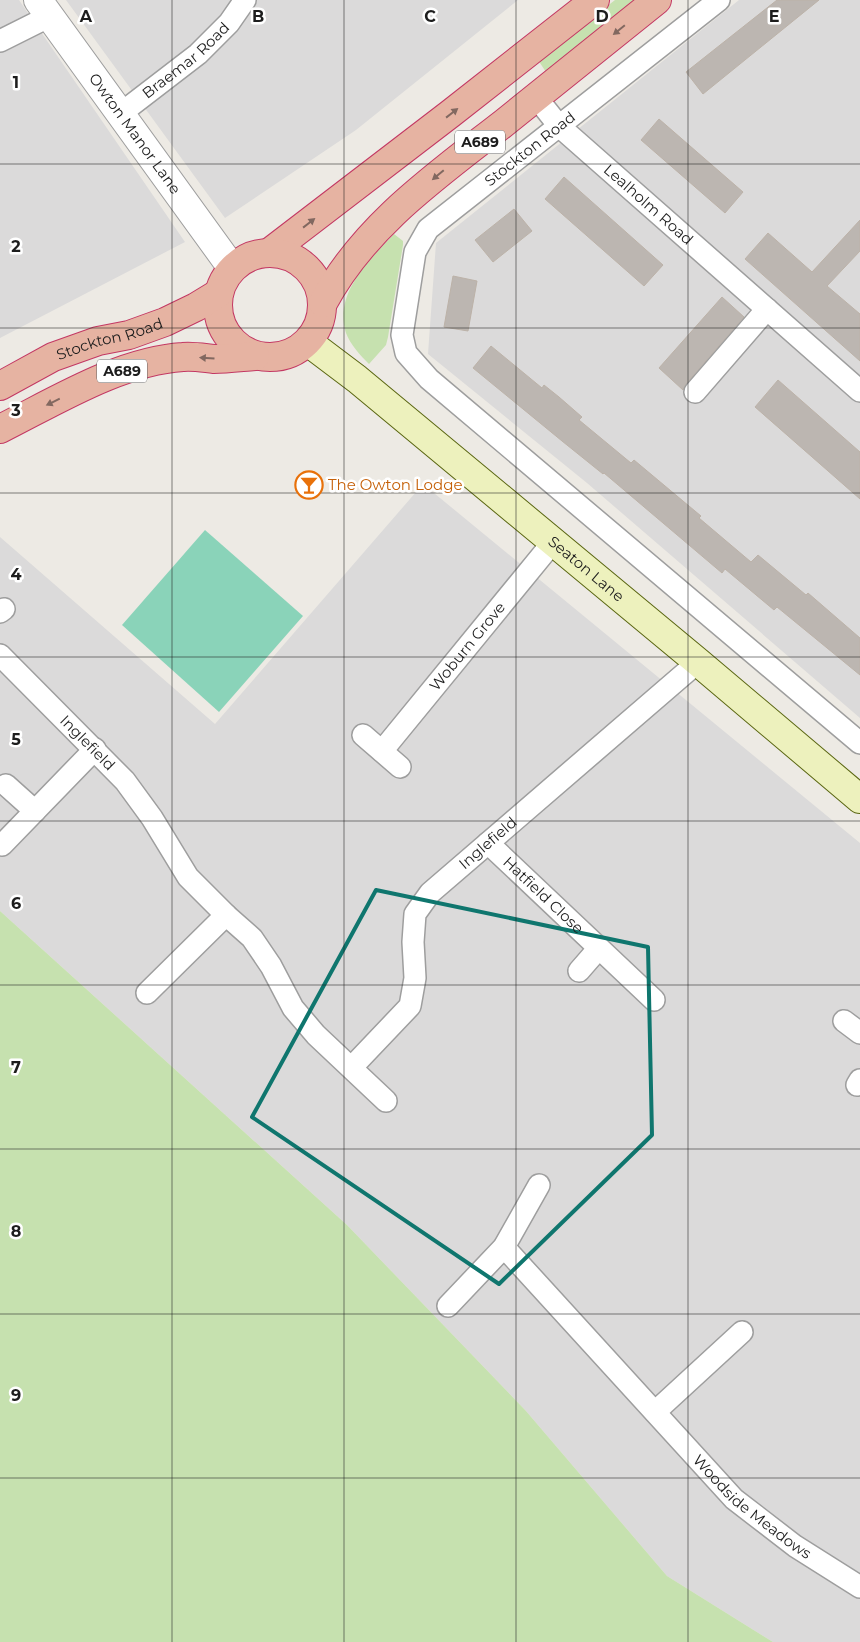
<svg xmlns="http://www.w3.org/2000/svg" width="860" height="1642" font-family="Montserrat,sans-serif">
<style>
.residential{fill:#dbdada}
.grass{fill:#c6e1af}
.pitch{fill:#8ad3b9}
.building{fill:#bcb6b1;stroke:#bcb2a8}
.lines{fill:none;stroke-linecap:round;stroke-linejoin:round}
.minor-casing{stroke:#9e9e9e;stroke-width:24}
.tertiary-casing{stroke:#9e9e9e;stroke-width:30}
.secondary-casing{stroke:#5a6611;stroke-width:30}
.trunk-casing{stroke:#c33863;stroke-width:30}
.minor{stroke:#fff;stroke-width:21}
.tertiary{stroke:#fff;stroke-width:28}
.secondary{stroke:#edf1bd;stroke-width:28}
.trunk{stroke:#e6b3a2;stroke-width:28}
.oneway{fill:#826860}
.marked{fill:none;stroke:#0f766e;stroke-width:4;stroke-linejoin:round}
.grid{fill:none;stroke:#1d1d1d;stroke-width:1;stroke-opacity:0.55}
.labels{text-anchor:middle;stroke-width:5;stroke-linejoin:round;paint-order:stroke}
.shield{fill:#fff;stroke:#616161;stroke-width:1}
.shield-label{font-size:14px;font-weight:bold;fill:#1d1d1d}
.street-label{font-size:15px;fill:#1d1d1d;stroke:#fff}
.food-label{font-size:15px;fill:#c56008;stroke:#fff;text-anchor:start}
.grid-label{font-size:16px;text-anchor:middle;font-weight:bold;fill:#1d1d1d;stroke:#fff;stroke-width:5;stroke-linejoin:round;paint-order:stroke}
</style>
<rect width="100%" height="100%" fill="#edeae4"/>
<path class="residential" d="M0 0H19L185 242 0 338Z
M66 0H518L356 130 225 218Z
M739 0H860V718L587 483 428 354 436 243Z
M423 484 860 843V1642H773L667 1576 526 1411 347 1225 0 911V537L215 724Z"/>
<path class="grass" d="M615 0H641L546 72 540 63V59Z
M394 234 403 241V245L388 337 386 345 369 364C360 355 350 344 346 333 333 294 370 259 394 234Z
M0 911 347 1225 526 1411 667 1576 773 1642H0Z"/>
<path class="pitch" d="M205 530 303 616 219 712 122 625Z"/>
<path class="building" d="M777 0H819L703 94 686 72Z
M659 119 743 192 725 213 641 140Z
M564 177 663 265 644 286 545 199Z
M514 209 532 231 493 262 475 240Z
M860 220V251L827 286 860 314V361L745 259 768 233 812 272Z
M453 276 477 281 468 331 444 327Z
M722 297 744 317 686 384 683 390 659 368Z
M491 346 542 388 544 385 559 397 582 417 579 420 631 463 634 460 683 501 701 516 699 518 751 562 758 555 806 595 808 593 860 638V675L777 607 774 610 725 569 722 573 604 473 603 474 562 441 473 368Z
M778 380 860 452V499L755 407Z"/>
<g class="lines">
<g class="minor-casing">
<g id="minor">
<path d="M719 0 428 229 415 252 402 335 406 353 429 379 860 743"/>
<path d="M0 41 50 16"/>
<path id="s1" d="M536 97 559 126 860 391"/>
<path id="s2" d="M120 114 198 54 229 23 245 0"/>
<path d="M695 392 767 309"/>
<path d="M0 612 4 609"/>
<path id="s3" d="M0 655 125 781 152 818 188 877 226 915 252 938 271 966 293 1008 316 1035 386 1101"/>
<path d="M363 735 400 767"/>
<path id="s4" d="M382 751 553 542"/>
<path d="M6 785 35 811"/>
<path id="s5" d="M488 843 654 1000"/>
<path d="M2 845 95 749"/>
<path d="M579 971 599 948"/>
<path d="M147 993 226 915"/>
<path d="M844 1021 860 1033"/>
<path id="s6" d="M352 1067 410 1006 415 978 413 942 415 914 430 893 698 662"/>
<path d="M857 1085 860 1080"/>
<path id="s7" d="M504 1247 734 1499 795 1546 860 1587"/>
<path d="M448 1306 504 1247 539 1185"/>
<path d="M655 1412 742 1332"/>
</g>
</g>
<g class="tertiary-casing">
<g id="tertiary">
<path id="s8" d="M38 0 232 268"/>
</g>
</g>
<g class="secondary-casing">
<g id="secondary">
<path id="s9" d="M308 342 357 379 698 662 860 799"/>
</g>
</g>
<g class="trunk-casing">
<g id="trunk">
<path d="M270 252 450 114 595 0"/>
<circle cx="270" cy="305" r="52"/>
<path d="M323 303C364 226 436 176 504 123 555 82 606 41 657 0"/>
<path id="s10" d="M0 386 53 357 98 341 129 335 165 322 196 307 219 293"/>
<path d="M0 429C56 401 120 361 183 357 193 356 204 358 214 359 227 359 242 357 255 356"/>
</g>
</g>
<use href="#minor" class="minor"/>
<use href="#tertiary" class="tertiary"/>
<use href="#secondary" class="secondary"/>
<use href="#trunk" class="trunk"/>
</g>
<defs><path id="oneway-solid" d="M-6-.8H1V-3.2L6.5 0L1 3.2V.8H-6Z" transform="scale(1.25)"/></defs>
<g class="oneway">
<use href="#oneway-solid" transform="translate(619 30) rotate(141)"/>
<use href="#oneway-solid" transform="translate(452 113) rotate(-38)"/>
<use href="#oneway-solid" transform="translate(438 175) rotate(140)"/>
<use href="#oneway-solid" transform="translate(309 223) rotate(-38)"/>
<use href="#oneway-solid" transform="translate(207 358) rotate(-176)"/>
<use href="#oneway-solid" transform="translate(53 402) rotate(154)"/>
</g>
<path class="marked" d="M376 890 648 947 652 1135 499 1284 252 1117Z"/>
<path class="grid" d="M172 0V1642M344 0V1642M516 0V1642M688 0V1642M0 164H860M0 328H860M0 493H860M0 657H860M0 821H860M0 985H860M0 1149H860M0 1314H860M0 1478H860"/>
<defs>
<g id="bar-ring" transform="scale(1.4375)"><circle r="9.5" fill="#fff" stroke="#e8710a" stroke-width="1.5"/><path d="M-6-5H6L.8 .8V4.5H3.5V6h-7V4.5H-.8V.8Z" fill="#e8710a"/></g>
</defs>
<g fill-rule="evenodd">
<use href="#bar-ring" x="309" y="485"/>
</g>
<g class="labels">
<g class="shield">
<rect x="455" y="130.5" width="50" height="23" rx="4"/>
<rect x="97" y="359.5" width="50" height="23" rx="4"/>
</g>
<g class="shield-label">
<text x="480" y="147">A689</text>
<text x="122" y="376">A689</text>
</g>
<g class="street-label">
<text dy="5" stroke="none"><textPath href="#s2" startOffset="85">Braemar Road</textPath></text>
<text dy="5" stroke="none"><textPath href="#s8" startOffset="165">Owton Manor Lane</textPath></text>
<text transform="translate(530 149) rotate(-38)" y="5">Stockton Road</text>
<text dy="5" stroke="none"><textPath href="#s1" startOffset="156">Lealholm Road</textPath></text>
<text dy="5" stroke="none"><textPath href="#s10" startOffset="120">Stockton Road</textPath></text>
<text dy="5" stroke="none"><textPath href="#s9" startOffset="359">Seaton Lane</textPath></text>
<text dy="5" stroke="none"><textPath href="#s4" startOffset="135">Woburn Grove</textPath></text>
<text dy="5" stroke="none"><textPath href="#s3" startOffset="124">Inglefield</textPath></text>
<text dy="5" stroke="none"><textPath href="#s6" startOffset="279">Inglefield</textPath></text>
<text dy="5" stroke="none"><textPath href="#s5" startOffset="76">Hatfield Close</textPath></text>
<text dy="5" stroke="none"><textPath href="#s7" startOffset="360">Woodside Meadows</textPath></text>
</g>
<g class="food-label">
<text x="328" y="490">The Owton Lodge</text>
</g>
</g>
<g class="grid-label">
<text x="86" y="22">A</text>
<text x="258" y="22">B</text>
<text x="430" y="22">C</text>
<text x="602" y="22">D</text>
<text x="774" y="22">E</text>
<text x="16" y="88">1</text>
<text x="16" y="252">2</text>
<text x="16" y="416">3</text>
<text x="16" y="580">4</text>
<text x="16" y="745">5</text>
<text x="16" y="909">6</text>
<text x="16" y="1073">7</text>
<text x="16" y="1237">8</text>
<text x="16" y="1401">9</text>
</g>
</svg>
